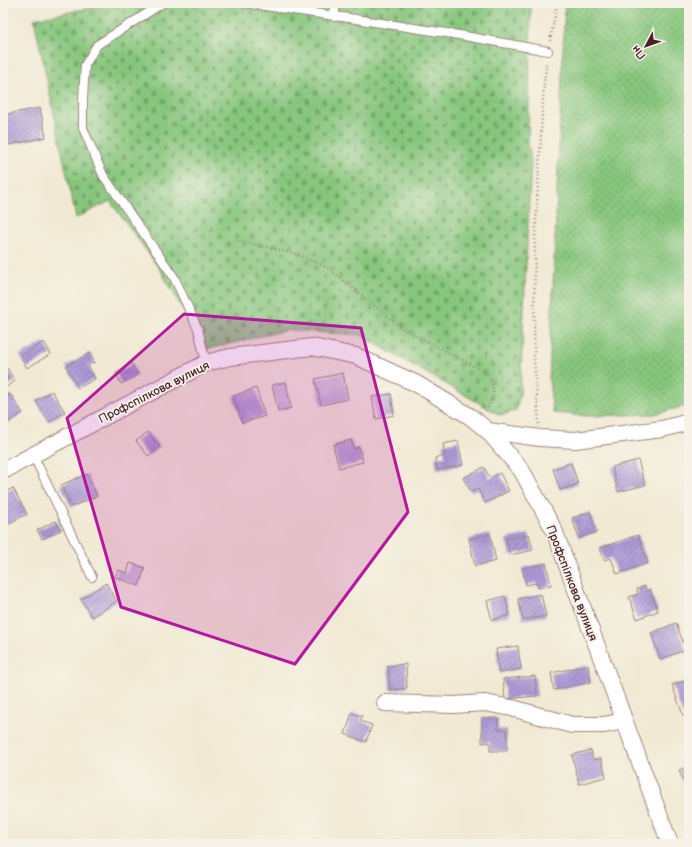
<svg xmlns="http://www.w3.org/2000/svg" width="692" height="847" font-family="'Balsamiq Sans',sans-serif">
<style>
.cemetery{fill:url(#cemetery-stones);stroke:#687254}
.garden{fill:url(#garden-dots);stroke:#687254}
.building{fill:url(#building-hatch)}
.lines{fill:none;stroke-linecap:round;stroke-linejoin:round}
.lane-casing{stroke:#9e847f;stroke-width:10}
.street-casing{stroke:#9e847f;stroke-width:18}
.path{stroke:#9e847f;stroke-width:2.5;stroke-dasharray:1 3;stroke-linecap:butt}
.lane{stroke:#fff;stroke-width:8}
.street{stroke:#fff;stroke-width:16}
.marked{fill:#b5179e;fill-opacity:0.2;stroke:#b5179e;stroke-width:3;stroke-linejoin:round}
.labels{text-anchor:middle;stroke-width:3.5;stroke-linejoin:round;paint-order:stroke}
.street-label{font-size:12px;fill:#4a1f2b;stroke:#f7f3e8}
</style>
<defs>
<pattern id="cemetery-stones" width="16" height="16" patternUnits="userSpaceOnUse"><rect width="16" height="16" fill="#87c67d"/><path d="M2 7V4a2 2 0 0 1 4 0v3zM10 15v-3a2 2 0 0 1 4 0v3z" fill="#70a067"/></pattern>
<pattern id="garden-dots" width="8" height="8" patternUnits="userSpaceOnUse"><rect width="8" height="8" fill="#87c67d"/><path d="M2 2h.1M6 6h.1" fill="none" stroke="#70a067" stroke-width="1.8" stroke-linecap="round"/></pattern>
<pattern id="building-hatch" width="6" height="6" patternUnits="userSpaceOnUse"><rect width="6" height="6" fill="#aa9ad6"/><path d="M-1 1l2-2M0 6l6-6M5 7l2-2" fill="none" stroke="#8c7dae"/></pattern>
</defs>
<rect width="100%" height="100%" fill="#f7f3e8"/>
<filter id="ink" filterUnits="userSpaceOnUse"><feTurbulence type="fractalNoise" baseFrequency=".025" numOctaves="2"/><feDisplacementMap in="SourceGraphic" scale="8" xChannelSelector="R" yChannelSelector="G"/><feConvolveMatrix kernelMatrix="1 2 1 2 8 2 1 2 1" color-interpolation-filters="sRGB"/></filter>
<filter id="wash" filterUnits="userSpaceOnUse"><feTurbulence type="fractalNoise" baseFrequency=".012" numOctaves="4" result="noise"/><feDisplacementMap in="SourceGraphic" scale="16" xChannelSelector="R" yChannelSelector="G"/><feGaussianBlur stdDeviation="0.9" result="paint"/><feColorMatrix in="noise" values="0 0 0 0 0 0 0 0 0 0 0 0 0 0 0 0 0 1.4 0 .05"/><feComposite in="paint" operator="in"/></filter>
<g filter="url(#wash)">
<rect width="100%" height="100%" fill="#f1e9d3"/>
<path class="cemetery" d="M115 3H531L528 144 531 160 520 394 516 411 500 415 360 335 287 330 199 351 197 334 159 268 110 201 76 218 34 19Z"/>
<path class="garden" d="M565 3H689V405L655 414 587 416 553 413 549 380Z"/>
<g id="blocks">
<path class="building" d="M40 108 46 137 3 146V115Z
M44 342 51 354 27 368 20 356Z
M90 353 95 362 88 365 95 379 78 388 66 366Z
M132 364 138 375 121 384 116 373Z
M7 368 15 381 3 389V371Z
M343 373 348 399 321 405 315 379Z
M286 382 291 408 278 411 272 385Z
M256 388 265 416 242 423 233 396Z
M52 391 65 412 49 422 36 401Z
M10 394 23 413 3 426V399Z
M391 394 394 415 376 419 372 397Z
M148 432 160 447 148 456 136 441Z
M351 440 354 449 359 447 363 462 339 468 333 445Z
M458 441 463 465 437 470 435 458 445 456 443 444Z
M638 460 645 485 618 492 612 467Z
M571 463 578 484 560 490 553 469Z
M484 467 490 478 500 473 509 491 485 503 478 489 471 492 463 478Z
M87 474 97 496 71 507 61 485Z
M13 488 27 514 3 526V493Z
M590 512 597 532 579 538 572 518Z
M56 521 61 530 42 539 37 530Z
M490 534 496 561 475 566 469 539Z
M529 534 533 550 510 555 506 539Z
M638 535 648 563 617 574 611 558 604 560 600 548Z
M130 563 145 568 139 586 115 577 118 570 127 573Z
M546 563 551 585 539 588 536 583 526 585 522 568Z
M106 583 117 601 92 617 81 599Z
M645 586 646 591 650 589 658 611 637 619 629 597 638 594 637 589Z
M541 594 546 616 523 620 518 599Z
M505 596 510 615 492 620 487 601Z
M676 623 686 650 660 659 651 633Z
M518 646 521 669 499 673 496 649Z
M406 664 407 688 390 690 388 666Z
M588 665 591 682 554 690 551 673Z
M535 676 537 696 505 699 503 679Z
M689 680V713L683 715 672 685Z
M352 713 362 716 360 721 372 725 366 742 345 734Z
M482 718H498V729L507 730V751H490V742L482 743Z
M591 750 593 760 601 758 606 777 579 784 572 755Z
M689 766V796L679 770Z"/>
</g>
</g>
<g filter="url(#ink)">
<use href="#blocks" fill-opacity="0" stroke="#9e847f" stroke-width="1"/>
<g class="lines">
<g class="lane-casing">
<path id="lane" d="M163 3 97 45 85 65 83 99V128L103 175 174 277 198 329 206 363
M244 3 349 18 459 35 548 51
M335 17V3
M33 455 92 577"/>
</g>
<g class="street-casing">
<path id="street" d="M488 431 540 438 575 440 662 429 689 422
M3 471 206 363 230 357 312 347 356 356 417 384 471 417 488 431 522 471 554 530 670 844
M385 703 454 705 485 703 512 708 572 725H604L624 721"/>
</g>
<path class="path" d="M550 41 556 11V3
M236 240 297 254 328 268 402 328 487 373C495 389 495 395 486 411
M539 424 534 360 535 238 544 82 547 61"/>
<use href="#lane" class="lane"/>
<use href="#street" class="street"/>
</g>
</g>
<path class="marked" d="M184 314 361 328 408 512 295 664 121 607 67 418Z"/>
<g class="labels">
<g class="street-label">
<text transform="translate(154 392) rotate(-27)" y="4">Профспілкова вулиця</text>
<text transform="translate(572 583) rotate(69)" y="4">Профспілкова вулиця</text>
</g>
</g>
<rect width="692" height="847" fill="none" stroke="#f7f3e8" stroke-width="16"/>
<g transform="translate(646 46) rotate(229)" stroke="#f7f3e8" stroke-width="3" paint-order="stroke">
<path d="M0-3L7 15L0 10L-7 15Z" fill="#4a1f2b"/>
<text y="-6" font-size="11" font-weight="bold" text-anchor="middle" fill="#4a1f2b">Пн</text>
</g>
</svg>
